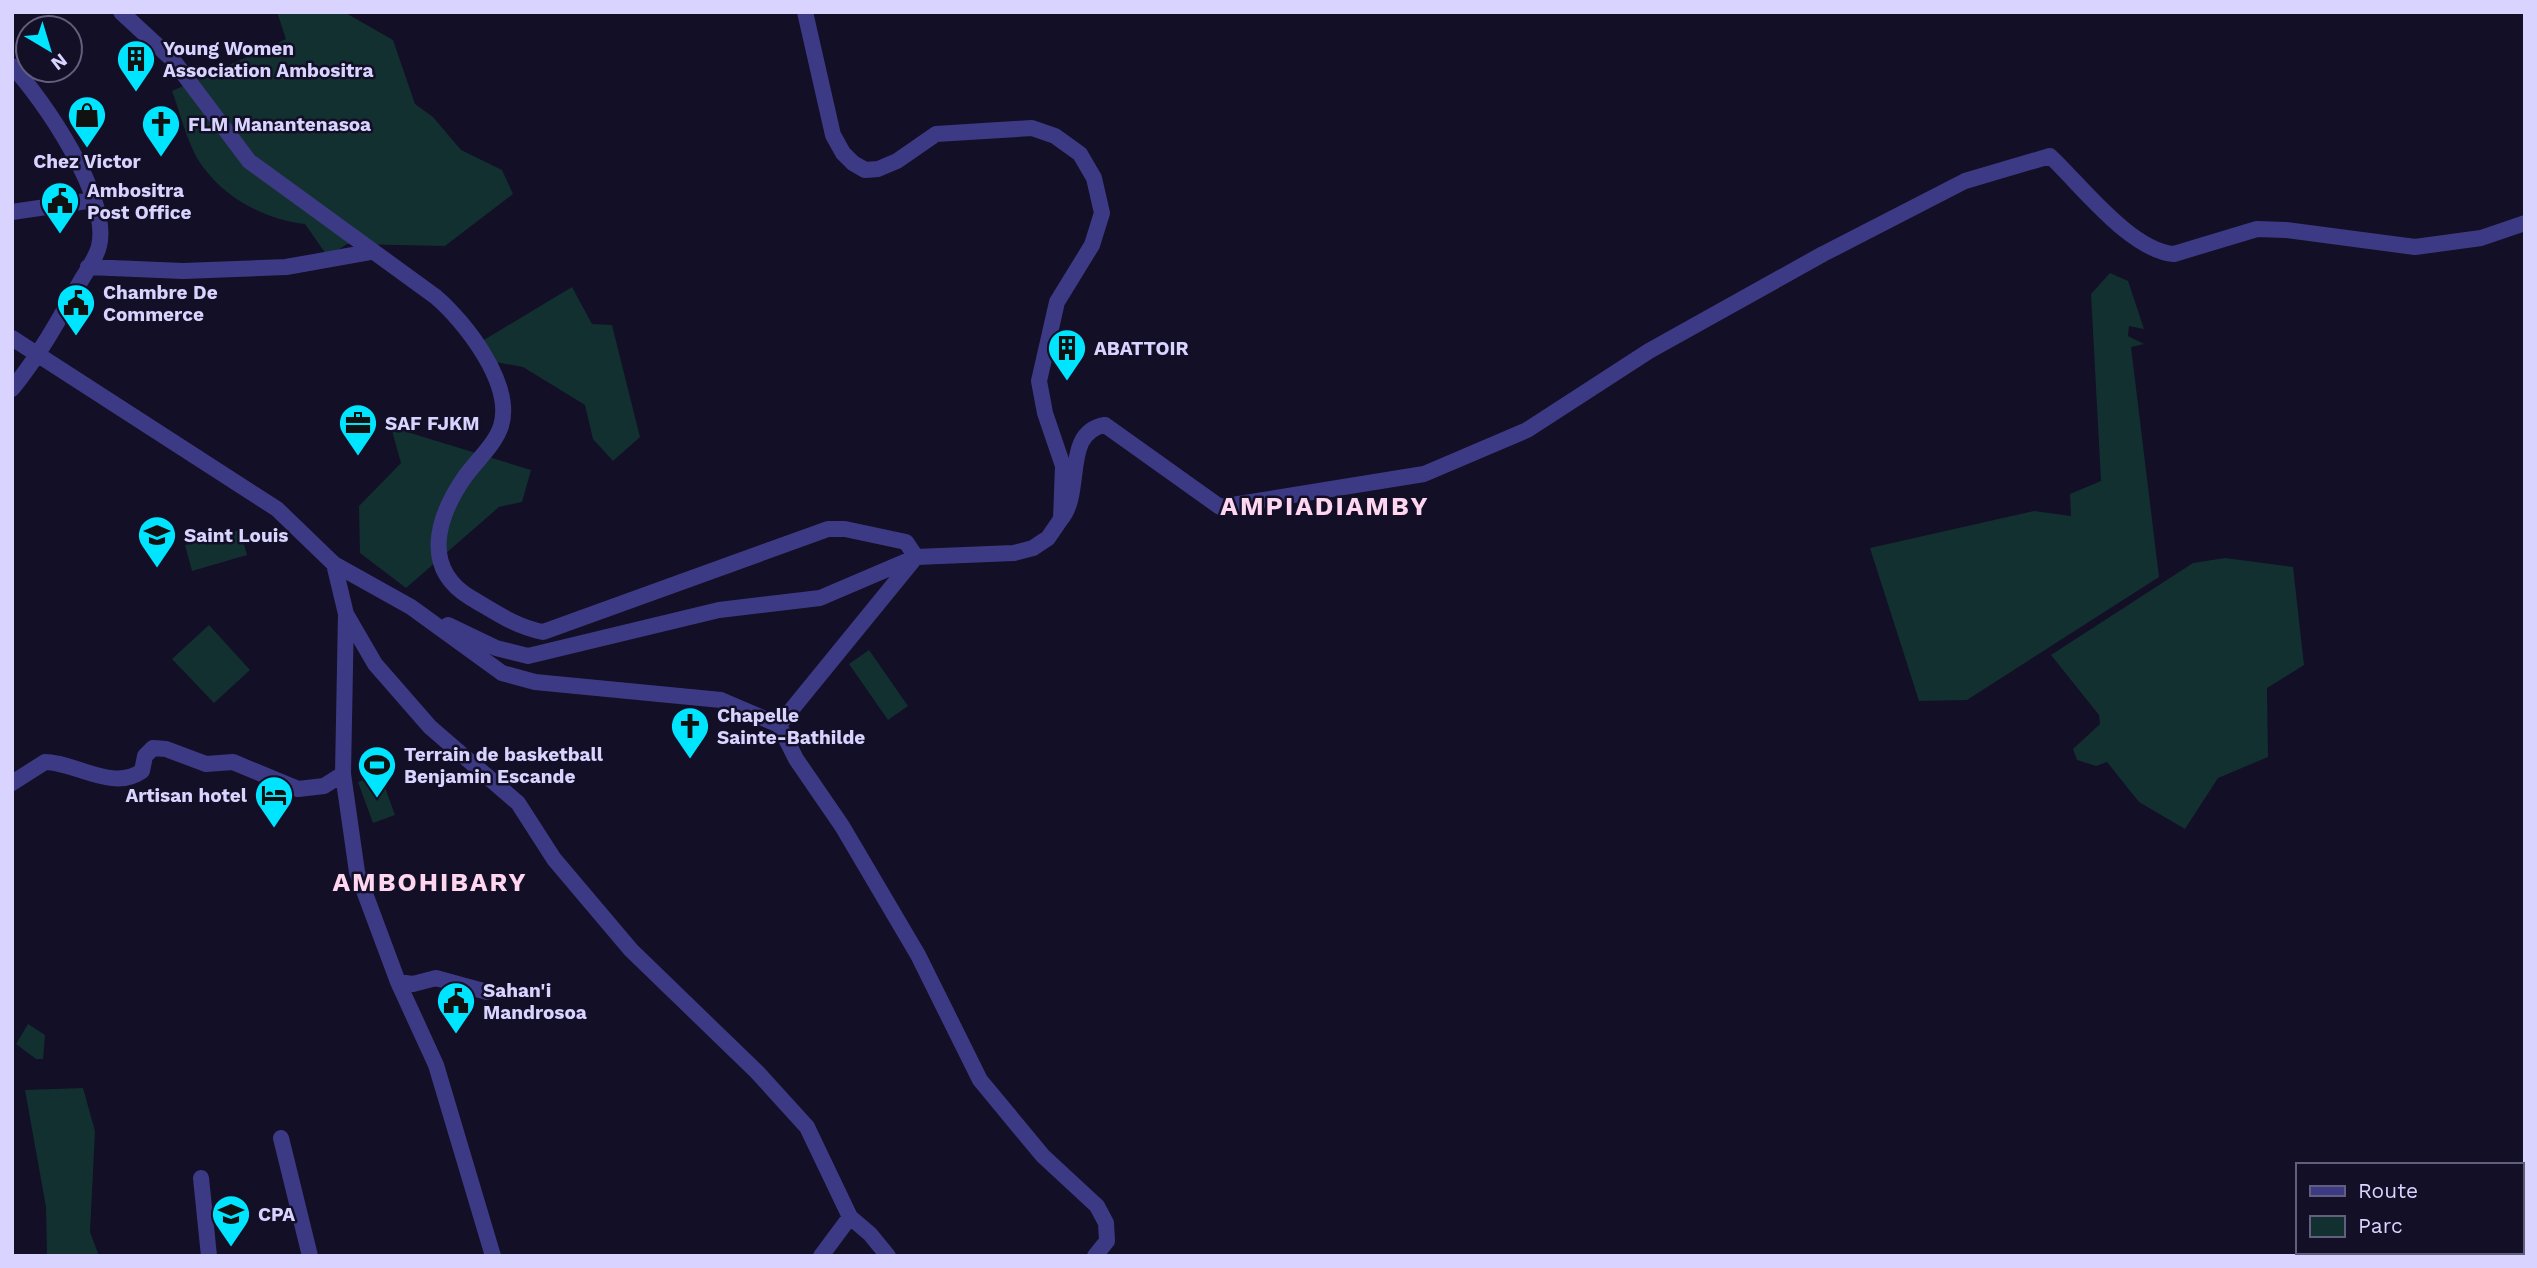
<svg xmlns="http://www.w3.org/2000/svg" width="2537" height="1268" font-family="'Work Sans',sans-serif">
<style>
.green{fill:#12302f}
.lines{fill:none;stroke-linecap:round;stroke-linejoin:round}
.minor{stroke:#3d3a85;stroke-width:16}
.labels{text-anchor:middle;stroke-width:5;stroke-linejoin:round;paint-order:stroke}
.poi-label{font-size:19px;font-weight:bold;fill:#d9d4ff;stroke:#130f26;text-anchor:start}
.district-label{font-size:26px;font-weight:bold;letter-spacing:2px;fill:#ffd6f0;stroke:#130f26}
</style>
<rect width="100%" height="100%" fill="#130f26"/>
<path class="green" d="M277 12H344L393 40 415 104 433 117 461 150 502 170 513 194 445 246 347 244 328 257 305 224C266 219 227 200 203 167 188 147 181 115 172 91L286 39Z
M2110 273 2128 281 2144 329 2129 326 2128 336 2144 344 2131 347 2159 577 1967 700 1919 701 1870 548 2034 511 2071 516 2070 494 2101 481 2091 294Z
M572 287 592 324 612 325 640 437 613 461 593 439 585 405 523 367 490 361 482 341Z
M391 427 531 470 522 502 499 507 406 588 360 553 359 506 401 463Z
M240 530 247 555 192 571 185 545Z
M2225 558 2293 567 2304 665 2267 688 2268 757 2218 778 2185 829 2139 802 2107 762 2096 766 2077 760 2073 749 2100 724 2099 715 2051 655 2193 563Z
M209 625 250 670 214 703 172 659Z
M869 650 908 706 888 720 849 664Z
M380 774 395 815 373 823 358 782Z
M28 1024 45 1035 43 1059H36L16 1044Z
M83 1088 95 1131 90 1232 99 1256H47L46 1207 25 1090Z"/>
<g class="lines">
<path class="minor" d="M121 12 173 60 249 161 436 297C465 322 514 384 501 426 495 445 475 462 464 478 436 519 422 569 471 598 495 612 516 627 543 632L828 529H845L906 542 916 557 779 725
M12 66C44 100 111 199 99 246 96 259 85 273 79 284 58 321 39 356 12 389
M12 212 94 200
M88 267 183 271 286 267 370 252
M12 338 277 509 334 564 411 607 502 673 535 682 721 700 779 725 796 759 842 826 918 955 980 1080 1043 1156 1097 1206 1106 1223 1107 1241 1095 1256
M1061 519C1084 492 1062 432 1105 425L1220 507 1424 474 1527 430 1649 351 1823 254 1965 181 2050 156C2081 185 2131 251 2174 254L2257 229 2286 230 2415 247 2481 238 2525 223
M334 564 346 614 343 774 357 872 398 982 436 1065 493 1256
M346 614 375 664 430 727 518 803 554 859 631 950 757 1072 807 1127 850 1217 821 1256
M448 625 496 648 528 656 719 610 820 598 916 557 1014 553 1033 548 1048 538 1061 519 1063 466 1045 413 1039 381 1057 302 1092 245 1102 213 1094 178 1080 154 1055 136 1032 128 936 134 897 161 878 169 865 170 853 163 843 153 833 135 805 12
M12 783 45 762C75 762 113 792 142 771L145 756 153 748 166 749 206 764 233 762 298 789 324 786 343 774
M398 982 413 984 436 978 487 992
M281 1138 310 1256
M201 1178 209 1256
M850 1217 870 1234 888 1256"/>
</g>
<defs>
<g id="building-pin" transform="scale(2.0125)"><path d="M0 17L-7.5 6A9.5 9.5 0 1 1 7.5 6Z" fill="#00e5ff" stroke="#130f26"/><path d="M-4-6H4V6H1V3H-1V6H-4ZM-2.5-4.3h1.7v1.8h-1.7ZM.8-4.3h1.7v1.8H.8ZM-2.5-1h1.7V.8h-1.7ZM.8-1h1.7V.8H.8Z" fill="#111"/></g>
<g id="shop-pin" transform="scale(2.0125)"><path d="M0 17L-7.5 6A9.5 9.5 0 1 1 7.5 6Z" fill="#00e5ff" stroke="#130f26"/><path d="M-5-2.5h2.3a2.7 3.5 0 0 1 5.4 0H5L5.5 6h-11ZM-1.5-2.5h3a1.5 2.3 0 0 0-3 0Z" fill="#111"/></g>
<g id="church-pin" transform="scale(2.0125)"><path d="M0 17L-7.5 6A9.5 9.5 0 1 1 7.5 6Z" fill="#00e5ff" stroke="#130f26"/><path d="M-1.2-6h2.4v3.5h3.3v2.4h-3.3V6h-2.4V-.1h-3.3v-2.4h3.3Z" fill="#111"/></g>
<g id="civic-pin" transform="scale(2.0125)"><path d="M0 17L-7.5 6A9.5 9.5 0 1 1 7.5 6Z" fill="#00e5ff" stroke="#130f26"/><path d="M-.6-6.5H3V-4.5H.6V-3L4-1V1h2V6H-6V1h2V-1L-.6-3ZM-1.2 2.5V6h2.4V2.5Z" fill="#111"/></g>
<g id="office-pin" transform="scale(2.0125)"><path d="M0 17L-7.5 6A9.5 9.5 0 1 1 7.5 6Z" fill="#00e5ff" stroke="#130f26"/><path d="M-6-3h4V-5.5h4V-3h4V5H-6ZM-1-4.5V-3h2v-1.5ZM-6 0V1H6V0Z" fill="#111"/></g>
<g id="school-pin" transform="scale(2.0125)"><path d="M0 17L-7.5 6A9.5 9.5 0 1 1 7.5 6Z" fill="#00e5ff" stroke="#130f26"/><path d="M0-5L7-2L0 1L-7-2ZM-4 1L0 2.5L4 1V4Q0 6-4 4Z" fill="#111"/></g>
<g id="stadium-pin" transform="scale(2.0125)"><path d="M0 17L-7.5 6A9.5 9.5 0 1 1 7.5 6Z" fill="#00e5ff" stroke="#130f26"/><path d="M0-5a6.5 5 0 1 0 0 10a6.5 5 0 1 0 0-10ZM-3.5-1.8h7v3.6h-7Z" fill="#111"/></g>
<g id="hotel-pin" transform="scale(2.0125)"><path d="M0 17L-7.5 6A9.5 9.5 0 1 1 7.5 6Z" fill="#00e5ff" stroke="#130f26"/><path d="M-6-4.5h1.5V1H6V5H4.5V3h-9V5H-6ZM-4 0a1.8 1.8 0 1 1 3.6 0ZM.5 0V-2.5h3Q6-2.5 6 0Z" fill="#111"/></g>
</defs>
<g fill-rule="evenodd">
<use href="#building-pin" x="136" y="59"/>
<use href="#shop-pin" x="87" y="115"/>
<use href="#church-pin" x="161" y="124"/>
<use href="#civic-pin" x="60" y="201"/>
<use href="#civic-pin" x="76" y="303"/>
<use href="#building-pin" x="1067" y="348"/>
<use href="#office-pin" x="358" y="423"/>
<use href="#school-pin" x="157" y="535"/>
<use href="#church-pin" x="690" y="726"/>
<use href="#stadium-pin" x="377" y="765"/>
<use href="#hotel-pin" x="274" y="795"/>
<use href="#civic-pin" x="456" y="1001"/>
<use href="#school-pin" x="231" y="1214"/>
</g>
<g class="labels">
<g class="poi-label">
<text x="163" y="55">Young Women<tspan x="163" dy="22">Association Ambositra</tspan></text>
<text x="188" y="131">FLM Manantenasoa</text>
<text x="87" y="168" text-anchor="middle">Chez Victor</text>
<text x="87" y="197">Ambositra<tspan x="87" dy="22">Post Office</tspan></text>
<text x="103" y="299">Chambre De<tspan x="103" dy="22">Commerce</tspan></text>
<text x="1094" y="355">ABATTOIR</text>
<text x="385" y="430">SAF FJKM</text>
<text x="184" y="542">Saint Louis</text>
<text x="717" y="722">Chapelle<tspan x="717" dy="22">Sainte-Bathilde</tspan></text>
<text x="404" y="761">Terrain de basketball<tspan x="404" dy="22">Benjamin Escande</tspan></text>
<text x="247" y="802" text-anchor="end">Artisan hotel</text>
<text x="483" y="997">Sahan'i<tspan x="483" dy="22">Mandrosoa</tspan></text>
<text x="258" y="1221">CPA</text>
</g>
<g class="district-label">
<text x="1325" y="515">AMPIADIAMBY</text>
<text x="430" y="891">AMBOHIBARY</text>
</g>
</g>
<rect width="2537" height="1268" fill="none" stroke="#d9d4ff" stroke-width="28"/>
<rect x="2296" y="1163" width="228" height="91" fill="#130f26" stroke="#625e7d" stroke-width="2"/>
<rect x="2310" y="1186" width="35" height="10" fill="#3d3a85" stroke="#625e7d" stroke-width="2"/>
<text x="2358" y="1198" font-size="21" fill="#d9d4ff">Route</text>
<rect x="2310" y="1216" width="35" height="21" fill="#12302f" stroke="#625e7d" stroke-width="2"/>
<text x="2358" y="1233" font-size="21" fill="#d9d4ff">Parc</text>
<g transform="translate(49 49) rotate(142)"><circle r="33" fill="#130f26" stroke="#625e7d" stroke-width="2"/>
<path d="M0-5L12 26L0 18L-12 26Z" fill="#00e5ff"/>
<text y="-10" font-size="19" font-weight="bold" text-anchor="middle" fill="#d9d4ff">N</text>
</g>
</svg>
